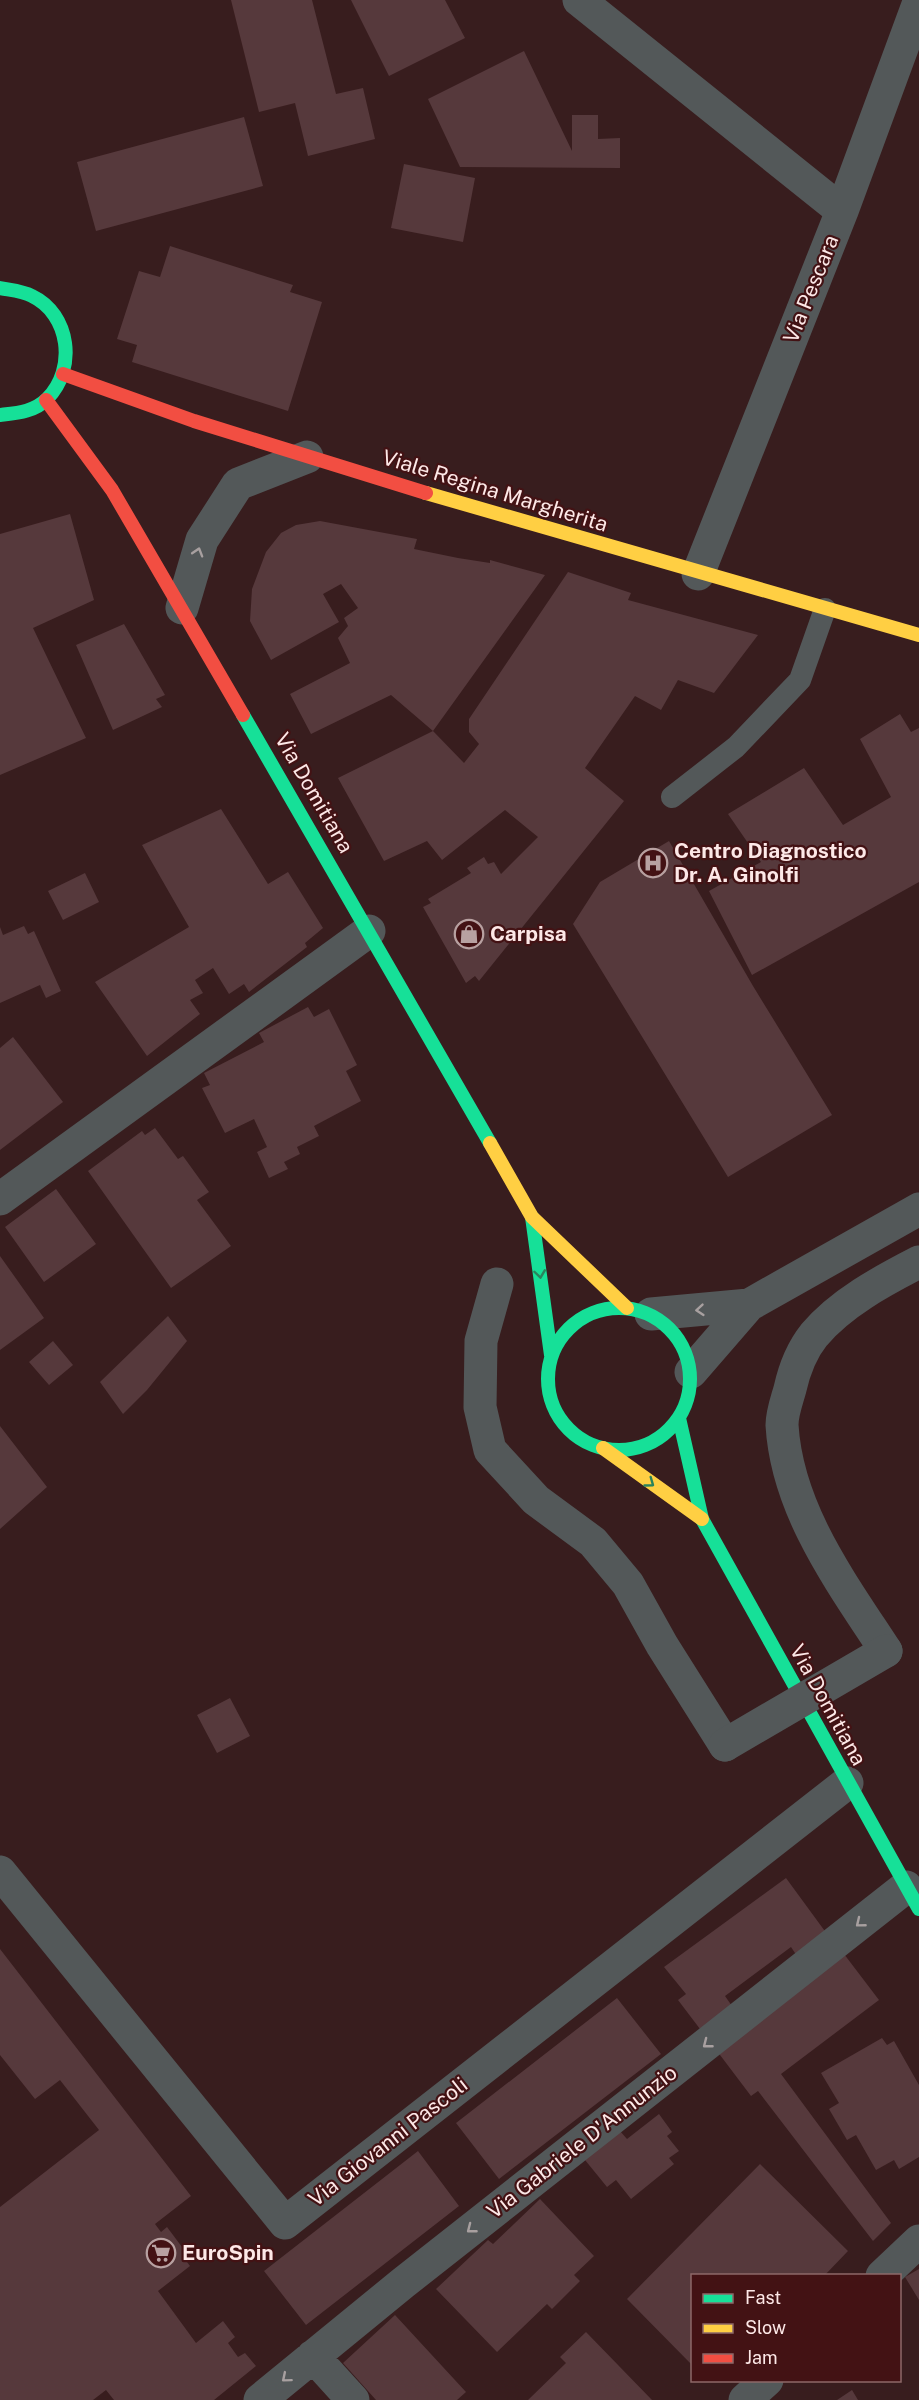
<svg xmlns="http://www.w3.org/2000/svg" width="919" height="2400" font-family="'Public Sans',sans-serif">
<style>
.building{fill:#56393c}
.lines{fill:none;stroke-linecap:round;stroke-linejoin:round}
.lane{stroke:#535859;stroke-width:22}
.street{stroke:#535859;stroke-width:33}
.fast{stroke:#16e098;stroke-width:14}
.slow{stroke:#ffcf43;stroke-width:14}
.jam{stroke:#f24e42;stroke-width:14}
.street-bridge{stroke:#535859;stroke-width:33}
.oneway{stroke:#a8a0a0}
.oneway2{stroke:#2a835d}
.labels{text-anchor:middle;stroke-width:4.5;stroke-linejoin:round;paint-order:stroke}
.street-label{font-size:21px;fill:#fde8e7;stroke:#431214}
.poi-label{font-size:21px;font-weight:bold;fill:#fde8e7;stroke:#431214;text-anchor:start}
</style>
<rect width="100%" height="100%" fill="#381d1e"/>
<path class="building" d="M231 0H312L336 94 363 88 375 139 308 156 295 103 259 112Z
M351 0H445L465 38 389 76Z
M524 51 572 151V115H598V139L620 138V168L460 167 428 99Z
M244 117 263 186 96 231 77 162Z
M404 164 475 178 463 242 391 228Z
M170 246 293 285 290 292 322 302 288 411 132 362 137 345 117 339 139 271 160 277Z
M70 514 94 600 33 628 86 738 0 775V534Z
M320 521 417 539 414 549 458 558 490 563V560L545 575 433 731 464 763 479 744 469 732V719L568 572 631 593 628 600 758 635 714 693 678 680 661 710 635 696 585 768 624 801 479 981 475 976 466 983 423 907 431 903 428 899 471 873 467 868 484 857 488 864 494 862 501 874 538 837 505 810 442 860 427 841 384 861 338 778 433 731 391 695 311 734 290 694 350 663 338 638 348 626 344 618 358 608 341 584 323 594 339 622 271 660 250 621 252 589 266 552 281 533 296 525Z
M124 624 165 695 156 699 162 707 113 730 76 645Z
M900 714 911 732 919 728V882L752 975 709 891 761 862 728 814 804 768 843 825 891 797 860 739Z
M221 809 268 884 288 872 323 928 305 943 307 947 249 992 244 984 229 994 213 968 195 980 203 993 190 1000 200 1014 147 1056 95 982 189 927 142 845Z
M669 841 753 986 832 1115 728 1177 573 924 600 882Z
M85 873 99 902 63 920 48 891Z
M24 926 28 934 34 931 61 991 46 998 40 985 0 1003V927L3 935Z
M308 1007 314 1017 329 1009 357 1065 346 1071 361 1101 314 1126 319 1136 297 1147 300 1154 284 1162 288 1169 269 1178 257 1152 267 1147 254 1119 225 1133 202 1088 210 1085 204 1073 264 1042 259 1033Z
M13 1037 63 1102 0 1150V1048Z
M155 1128 178 1159 183 1156 209 1192 197 1200 231 1246 171 1288 88 1171 142 1131 145 1135Z
M56 1189 96 1244 44 1282 5 1227Z
M0 1256 44 1318 0 1350Z
M168 1316 187 1341 147 1390 123 1414 100 1382Z
M53 1341 73 1365 49 1385 29 1362Z
M0 1426 47 1487 0 1529Z
M230 1698 250 1736 217 1753 197 1715Z
M786 1878 827 1934 797 1956 791 1947 725 1996 732 2006 700 2029 678 2000 686 1994 664 1967Z
M0 1949 191 2196 155 2224 161 2232 167 2227 188 2255 184 2258 190 2266 158 2291 196 2343 223 2321 235 2337 228 2343 238 2357 245 2353 256 2366 214 2400H114L106 2390 93 2400H0V2207L99 2130 60 2080 35 2099 0 2055Z
M844 1954 879 2000 781 2074 891 2223 873 2241 758 2091 751 2096 717 2051Z
M617 1998 661 2054 499 2179 456 2123Z
M882 2038 887 2045 894 2041 919 2085V2157L899 2169 894 2160 876 2170 856 2135 847 2140 829 2109 839 2103 821 2073Z
M659 2114 672 2132 667 2136 679 2151 669 2158 674 2164 631 2199 616 2180 607 2187 585 2160 620 2131 627 2139Z
M418 2151 459 2206 306 2325 264 2271Z
M760 2164 848 2251 824 2276H692V2365L627 2299Z
M540 2199 594 2256 574 2275 580 2281 552 2309 547 2304 497 2352 436 2289 488 2240 493 2244Z
M919 2269V2300L905 2277Z
M395 2315 466 2392 457 2400H376L343 2363Z
M586 2332 652 2400H528L566 2363 560 2357Z
M852 2390 858 2400H837Z"/>
<g class="lines">
<path class="lane" d="M672 797 736 747 800 680 825 609"/>
<path class="street" d="M579 0 842 211
M698 574 842 211 919 2
M182 608 202 540 238 484 307 457
M0 1199 369 931
M497 1284 481 1341 480 1407 490 1450 536 1500 593 1542 628 1584 662 1645 725 1745
M651 1314 749 1305
M691 1372 749 1305 919 1209
M886 1651C841 1582 787 1510 782 1425 782 1413 787 1400 790 1389 794 1371 802 1350 814 1335 841 1303 882 1281 919 1262
M0 1872 285 2223 847 1783
M882 2276 919 2241
M313 2356 353 2400
M260 2400 403 2283 906 1887
M745 2400 767 2380"/>
<path class="fast" d="M0 288C10 290 23 291 32 296 70 314 77 369 47 399 34 412 17 413 0 415
M243 715 490 1143
M532 1217 551 1355
M548 1379a71 71 0 1 1 142 0a71 71 0 1 1-142 0Z
M679 1418 702 1519 919 1909"/>
<path class="slow" d="M426 493 919 635
M490 1143 532 1217 627 1308
M603 1448 702 1519"/>
<path class="jam" d="M63 374 194 421 426 493
M46 400 112 490 243 715"/>
<path class="street-bridge" d="M725 1745 886 1651"/>
</g>
<defs><path id="oneway-chevron" d="M-2-3.5L2.5 0L-2 3.5" fill="none" stroke-width="1.6" stroke-linecap="round" stroke-linejoin="round" transform="scale(1.5)"/></defs>
<g class="oneway">
<use href="#oneway-chevron" transform="translate(198 552) rotate(-73)"/>
<use href="#oneway-chevron" transform="translate(700 1310) rotate(175)"/>
<use href="#oneway-chevron" transform="translate(860 1923) rotate(141)"/>
<use href="#oneway-chevron" transform="translate(707 2044) rotate(142)"/>
<use href="#oneway-chevron" transform="translate(471 2229) rotate(142)"/>
<use href="#oneway-chevron" transform="translate(286 2378) rotate(140)"/>
</g>
<g class="oneway2">
<use href="#oneway-chevron" transform="translate(540 1274) rotate(82)"/>
<use href="#oneway-chevron" transform="translate(650 1483) rotate(36)"/>
</g>
<defs>
<g id="hospital-ring" transform="scale(1.5)"><circle r="9.5" fill="#431214" stroke="#b8a1a1" stroke-width="1.5"/><path d="M-5-5h3v3.5h4V-5h3V5h-3V1.5h-4V5h-3Z" fill="#b8a1a1"/></g>
<g id="shop-ring" transform="scale(1.5)"><circle r="9.5" fill="#431214" stroke="#b8a1a1" stroke-width="1.5"/><path d="M-5-2.5h2.3a2.7 3.5 0 0 1 5.4 0H5L5.5 6h-11ZM-1.5-2.5h3a1.5 2.3 0 0 0-3 0Z" fill="#b8a1a1"/></g>
<g id="supermarket-ring" transform="scale(1.5)"><circle r="9.5" fill="#431214" stroke="#b8a1a1" stroke-width="1.5"/><path d="M-6-5.5h2.5l.6 2H6L4.5 2H-2.5L-4.4-4H-6ZM-1.5 3.2a1.3 1.3 0 1 0 .1 0ZM3 3.2a1.3 1.3 0 1 0 .1 0Z" fill="#b8a1a1"/></g>
</defs>
<g fill-rule="evenodd">
<use href="#hospital-ring" x="653" y="863"/>
<use href="#shop-ring" x="469" y="934"/>
<use href="#supermarket-ring" x="161" y="2253"/>
</g>
<g class="labels">
<g class="street-label">
<text transform="translate(811 289) rotate(-68)" y="7">Via Pescara</text>
<text transform="translate(495 491) rotate(17)" y="7">Viale Regina Margherita</text>
<text transform="translate(314 793) rotate(60)" y="7">Via Domitiana</text>
<text transform="translate(828 1705) rotate(61)" y="7">Via Domitiana</text>
<text transform="translate(388 2142) rotate(-38)" y="7">Via Giovanni Pascoli</text>
<text transform="translate(582 2142) rotate(-38)" y="7">Via Gabriele D'Annunzio</text>
</g>
<g class="poi-label">
<text x="674" y="858">Centro Diagnostico<tspan x="674" dy="24">Dr. A. Ginolfi</tspan></text>
<text x="490" y="941">Carpisa</text>
<text x="182" y="2260">EuroSpin</text>
</g>
</g>
<rect x="691" y="2274" width="210" height="108" fill="#431214" stroke="#8d6868" stroke-width="1.5"/>
<rect x="703" y="2294" width="30" height="9" fill="#16e098" stroke="#8d6868" stroke-width="1.5"/>
<text x="745" y="2304" font-size="18" fill="#fde8e7">Fast</text>
<rect x="703" y="2324" width="30" height="9" fill="#ffcf43" stroke="#8d6868" stroke-width="1.5"/>
<text x="745" y="2334" font-size="18" fill="#fde8e7">Slow</text>
<rect x="703" y="2354" width="30" height="9" fill="#f24e42" stroke="#8d6868" stroke-width="1.5"/>
<text x="745" y="2364" font-size="18" fill="#fde8e7">Jam</text>
</svg>
